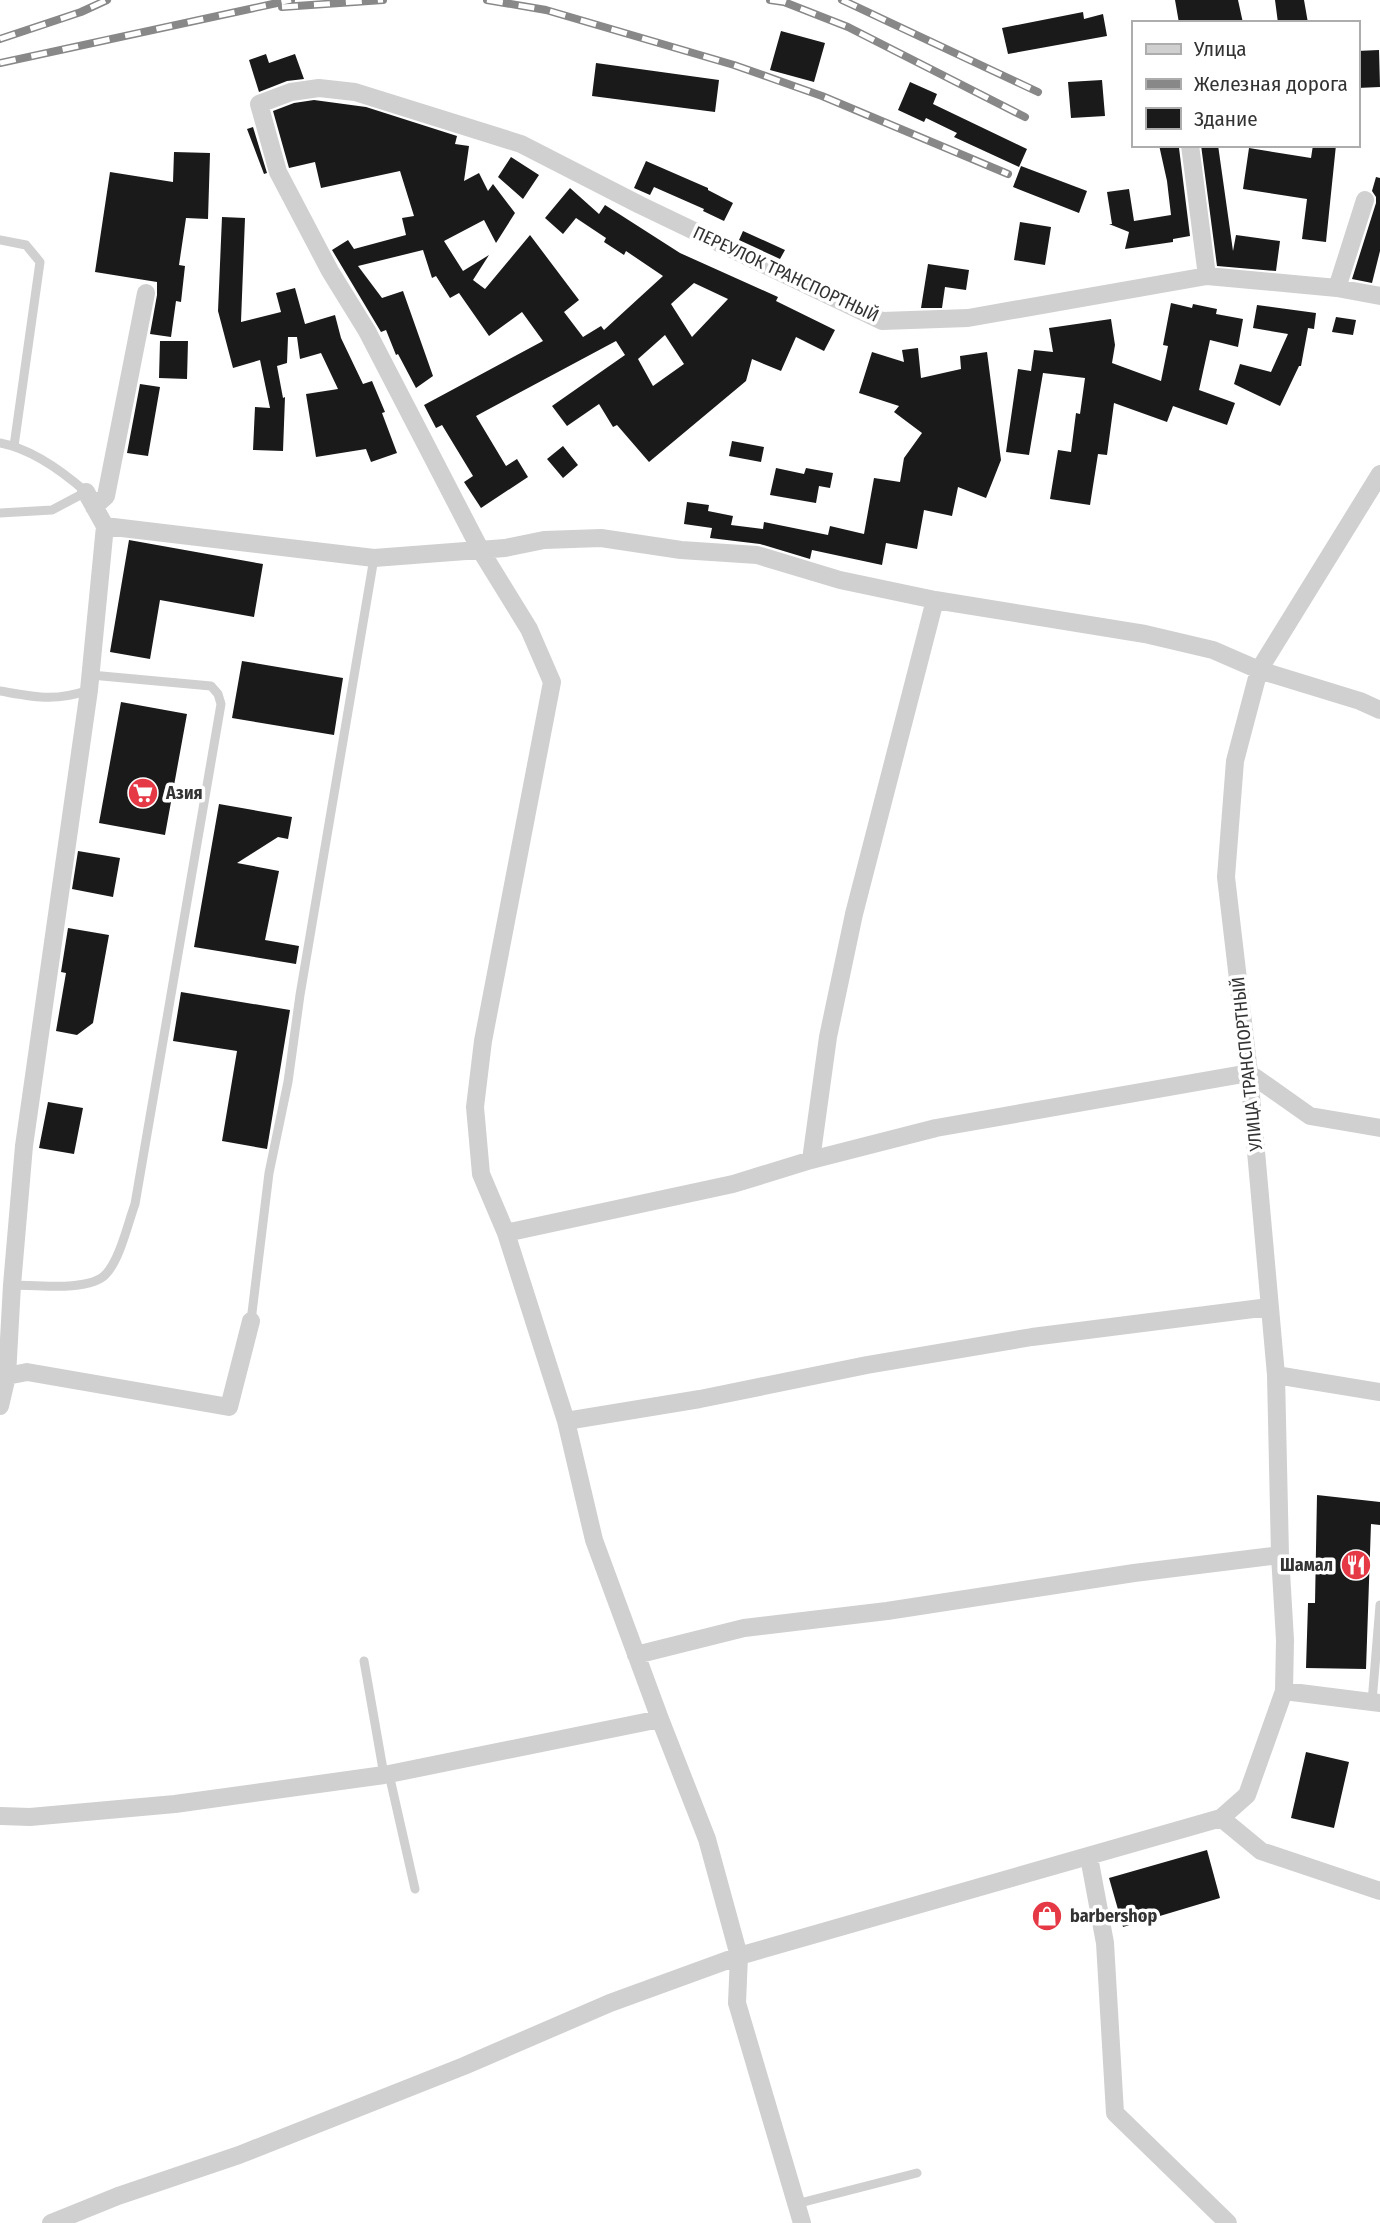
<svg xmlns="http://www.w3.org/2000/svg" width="1380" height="2223" font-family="'Fira Sans Condensed',sans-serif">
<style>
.building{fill:#1a1a1a;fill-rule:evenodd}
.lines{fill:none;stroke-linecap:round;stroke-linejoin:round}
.service{stroke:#d0d0d0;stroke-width:9}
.minor{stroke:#d0d0d0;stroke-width:18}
.rail-casing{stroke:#888;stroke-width:8}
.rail{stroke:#fff;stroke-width:5;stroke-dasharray:16;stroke-linecap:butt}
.labels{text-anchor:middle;stroke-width:7;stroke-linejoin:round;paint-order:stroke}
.street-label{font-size:18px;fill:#333;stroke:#fff}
.poi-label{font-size:18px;font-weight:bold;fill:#333;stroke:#fff;text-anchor:start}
</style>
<rect width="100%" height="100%" fill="#fff"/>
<path class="building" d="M1175 0H1238L1243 23H1179Z
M1275 0H1304L1308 23H1278Z
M1083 12 1084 19 1103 14 1107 36 1008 54 1002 28Z
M781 31 825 43 814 82 770 70Z
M1379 50 1380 87 1357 88V51Z
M266 54 269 63 295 54 304 79 287 81 259 92 249 60Z
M596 63 719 80 715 112 592 96Z
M1102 80 1105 116 1071 118 1068 82Z
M910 82 937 94 933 104 1027 149 1019 167 954 137 957 133 926 118 924 122 898 110Z
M314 100 366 107 457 136 455 144 469 146 464 181 479 173 488 191 493 184 515 213 496 243 484 220 444 241 463 271 489 255 473 280 485 289 530 235 579 300 564 312 583 337 601 326 604 330 663 276 626 251 624 255 604 242 606 238 576 218 563 234 545 218 570 188 599 214 605 205 680 253 778 297 776 301 835 330 824 351 796 337 781 371 752 359 746 381 649 462 617 425 613 427 599 404 567 426 552 406 625 355 616 341 476 416 506 466 517 459 528 477 481 508 464 482 473 476 442 425 436 428 424 405 543 341 522 312 489 336 459 293 450 298 436 276 432 278 423 250 358 266 382 298 403 291 433 376 416 388 398 354 396 355 386 330 381 332 332 250 348 240 354 249 406 235 402 218 414 216 400 171 321 188 315 162 289 168 273 111 294 103ZM694 283 728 299 692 337 671 304ZM665 335 684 364 653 386 638 359Z
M253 127 267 173 264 174 247 129Z
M1159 145H1177L1179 148 1190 236 1173 239V242L1125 249 1129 232 1109 224H1112L1107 192 1129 189 1134 221 1171 215 1167 181Z
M1201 145H1218L1233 251 1236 235 1280 241 1276 271 1217 266Z
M1313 145H1336L1326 242 1302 239 1307 199 1243 189 1249 148 1311 158Z
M174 152 210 153 208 219 186 218 179 265 185 266 181 302 176 301 171 337 150 334 157 295V282L95 272 110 172 173 182Z
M511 157 539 175 523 199 498 177Z
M646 161 708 188V190L733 203 724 221 703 211 704 209 654 187 650 195 634 188Z
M1021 166 1087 191 1079 213 1013 187Z
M1376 177 1380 178V251L1372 283 1352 279 1376 203V197L1372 191Z
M222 217 245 218 241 322 281 312 276 293 295 288 305 324 335 315 341 338 363 384 372 381 385 412 382 413 397 453 371 462 366 449 316 457 306 394 338 389 321 353 300 359 297 337H288L287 363 277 366 283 398 285 397 283 451 253 450 255 407 270 408 260 360 233 368 218 311Z
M1020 222 1051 227 1045 265 1014 260Z
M743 231 785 250 780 259 739 240Z
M928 264 969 270 966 290 945 287 942 308H921Z
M1171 303 1192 308 1193 304 1217 309 1216 314 1243 319 1238 347 1210 340 1199 390 1235 403 1227 425 1173 406 1167 422 1114 403 1107 455 1098 454 1090 505 1050 499 1058 450 1071 452 1076 413 1080 414 1085 378 1043 373 1029 455 1006 452 1018 369 1031 371 1034 350 1053 352 1049 328 1111 319 1115 345 1112 363 1161 381 1168 346 1163 345Z
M1257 305 1316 313 1314 329 1308 328 1301 366H1299L1280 406 1234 384 1240 364 1271 372 1288 334 1253 328Z
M1336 317 1356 320 1353 335 1332 332Z
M160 341H188L187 379 159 378Z
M918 348 921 378 961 369 960 356 987 352 1001 460 986 498 958 487 952 516 924 510 917 549 886 543 882 565 812 550 810 559 760 544 710 538 712 528 684 524 687 502 709 505 708 511 733 516 731 525 763 529 764 522 828 535 830 526 864 534 874 478 900 482 904 458 922 433 894 412 899 406 859 393 872 352 904 362 902 350Z
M140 384 160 387 148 456 127 453Z
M732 441 764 447 761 462 729 456Z
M563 446 578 465 563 478 547 459Z
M776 468 804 474 806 468 833 473 830 488 819 486 816 503 770 495Z
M129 540 263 564 254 617 160 600 150 659 110 652Z
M242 661 343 678 334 735 232 718Z
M121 702 187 714 165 835 99 823Z
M219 804 292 817 288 839 278 837 237 863 279 871 265 940 299 946 296 964 194 947Z
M78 851 120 858 113 897 72 889Z
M68 928 109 935 93 1023 77 1035 56 1031 66 973 61 972Z
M181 992 290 1010 267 1149 222 1141 237 1051 173 1041Z
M48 1102 83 1108 74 1154 39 1148Z
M1317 1495 1380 1502V1525L1371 1524 1366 1669 1306 1668 1308 1603H1315Z
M1306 1752 1349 1762 1334 1828 1291 1818Z
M1207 1850 1220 1898 1123 1927 1109 1878Z"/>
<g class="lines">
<path class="service" d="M0 240 26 245 40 262 14 446
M0 443C32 449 62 471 86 492L52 510 0 513
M0 691C35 697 54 702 89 690
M12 1285C35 1285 90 1292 106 1274 120 1259 128 1223 135 1204L221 704 218 694 211 686 91 675
M251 1321 269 1173 288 1082 300 995 374 558
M364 1661 384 1775
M1372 1702 1380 1605
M389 1774 415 1889
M796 2204 917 2173"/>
<path class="minor" d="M1190 145 1207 276
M1337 288 1365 200
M94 507 106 496 146 293
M105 526 374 558 505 548 544 540 601 538 681 550 757 555 840 580 935 600 1145 634 1213 650 1259 670 1360 701 1380 710
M811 1160 828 1037 854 914 935 600
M506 1233 733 1184 811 1160 936 1128 1249 1073 1310 1116 1380 1128
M1276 1375 1380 1392
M7 1376 27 1372 229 1407 251 1321
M0 1406 7 1376 12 1285 24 1146 89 690 105 526 86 492
M566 1421 700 1399 867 1365 1032 1337 1269 1307
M636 1655 744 1628 887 1611 1134 1573 1280 1555
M1284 1691 1380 1703
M0 1816 30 1817 175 1804 384 1775 660 1719
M1221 1818 1261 1851 1380 1891
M1089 1857 1105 1943 1115 2113 1228 2223
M51 2223 118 2196 239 2155 464 2066 610 2003 739 1956 1221 1818 1247 1795 1284 1691 1285 1640 1280 1555 1276 1375 1249 1073 1226 877 1235 761 1259 670 1380 474
M802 2223 737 2003 739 1956 707 1839 660 1719 594 1540 566 1421 506 1233 481 1174 475 1107 483 1041 552 682 529 629 481 551 367 331 330 271 278 172 259 104 291 92 319 88 355 92 521 144 640 205 882 321 968 318 1207 276 1337 288 1380 296"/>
<g class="rail-casing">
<path id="rail" d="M487 0 546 10 734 65 822 96 1008 174
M770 0 784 2 848 27 1025 117
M842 0 1038 92
M282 7 383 0
M0 39 81 12 107 0
M0 63 291 0"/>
</g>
<use href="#rail" class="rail"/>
</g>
<defs>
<g id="supermarket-disc" transform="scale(1.575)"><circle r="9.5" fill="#e63946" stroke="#fff"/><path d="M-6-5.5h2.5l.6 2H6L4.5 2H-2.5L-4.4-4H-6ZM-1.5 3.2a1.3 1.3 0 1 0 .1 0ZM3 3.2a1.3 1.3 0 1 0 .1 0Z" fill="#fff"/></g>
<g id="restaurant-disc" transform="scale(1.575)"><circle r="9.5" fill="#e63946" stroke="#fff"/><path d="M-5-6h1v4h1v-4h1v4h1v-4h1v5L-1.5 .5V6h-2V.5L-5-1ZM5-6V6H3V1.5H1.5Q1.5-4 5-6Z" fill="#fff"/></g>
<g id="shop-disc" transform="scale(1.575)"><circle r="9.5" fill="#e63946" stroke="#fff"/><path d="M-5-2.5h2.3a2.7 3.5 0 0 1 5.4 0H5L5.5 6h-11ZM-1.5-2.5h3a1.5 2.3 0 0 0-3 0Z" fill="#fff"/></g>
</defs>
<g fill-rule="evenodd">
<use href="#supermarket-disc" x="143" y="793"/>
<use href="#restaurant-disc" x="1356" y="1565"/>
<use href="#shop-disc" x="1047" y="1916"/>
</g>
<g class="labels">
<g class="street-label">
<text transform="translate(786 274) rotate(25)" y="6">ПЕРЕУЛОК ТРАНСПОРТНЫЙ</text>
<text transform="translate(1247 1064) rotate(-96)" y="6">УЛИЦА ТРАНСПОРТНЫЙ</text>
</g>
<g class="poi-label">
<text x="166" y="799">Азия</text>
<text x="1333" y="1571" text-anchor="end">Шамал</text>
<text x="1070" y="1922">barbershop</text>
</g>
</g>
<rect x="1132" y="21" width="228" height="126" fill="#ffffff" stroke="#adadad" stroke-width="2"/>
<rect x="1146" y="44" width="35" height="10" fill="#d0d0d0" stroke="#adadad" stroke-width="2"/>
<text x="1194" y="56" font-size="21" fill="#333333">Улица</text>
<rect x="1146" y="79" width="35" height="10" fill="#888888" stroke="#adadad" stroke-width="2"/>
<text x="1194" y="91" font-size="21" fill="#333333">Железная дорога</text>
<rect x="1146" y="108" width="35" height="21" fill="#1a1a1a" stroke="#adadad" stroke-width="2"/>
<text x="1194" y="126" font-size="21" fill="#333333">Здание</text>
</svg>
